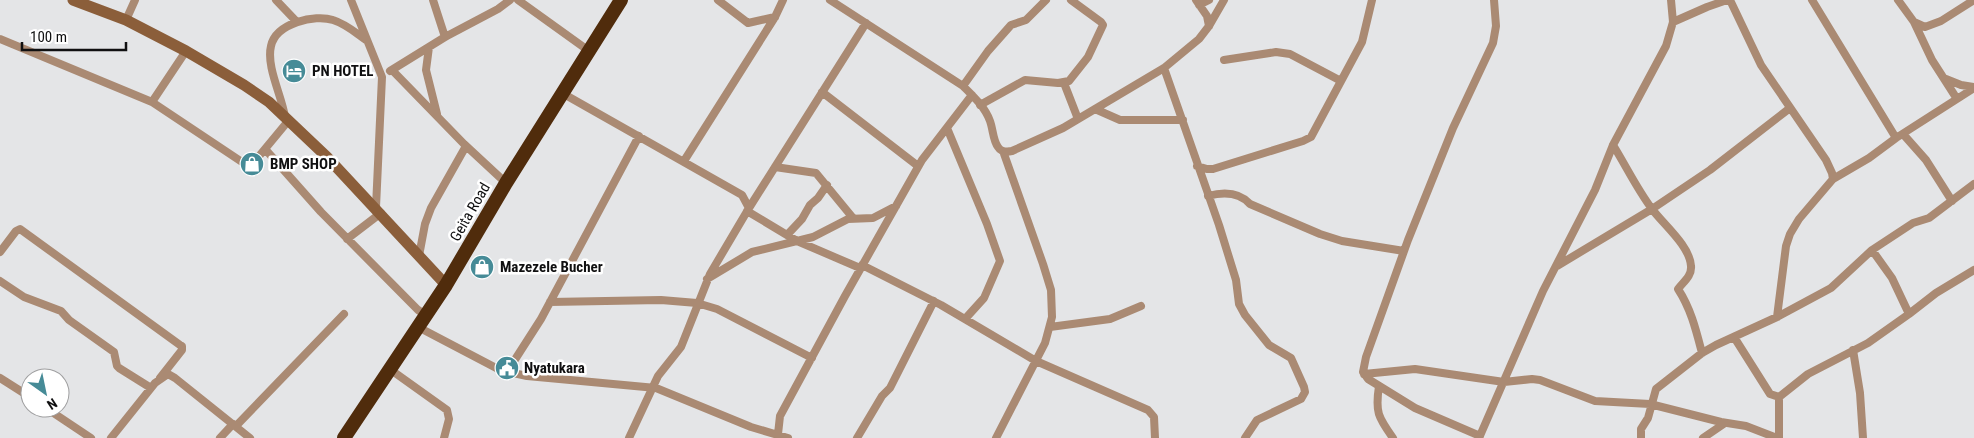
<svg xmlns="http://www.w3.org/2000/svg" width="1974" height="438" font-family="'Roboto Condensed',sans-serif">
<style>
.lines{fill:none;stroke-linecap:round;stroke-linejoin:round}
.street{stroke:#aa8a73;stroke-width:8}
.secondary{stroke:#8b5e3a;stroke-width:11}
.highway{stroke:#502c0c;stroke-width:14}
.labels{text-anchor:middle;stroke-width:5;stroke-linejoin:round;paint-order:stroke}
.poi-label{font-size:15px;font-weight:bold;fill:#101011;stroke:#fff;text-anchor:start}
.street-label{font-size:15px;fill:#101011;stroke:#fff}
</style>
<rect width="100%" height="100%" fill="#e4e5e7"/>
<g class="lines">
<path class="street" d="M276 0 296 21
M351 0 382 77 376 207
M433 0 445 37
M518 0 589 51
M718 0 748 23 775 17
M830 0 963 86C973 96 985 107 990 121 993 129 993 141 998 147 1001 152 1007 152 1012 151L1063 128 1164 68 1199 39 1209 26 1224 0
M1196 0 1207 16 1209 26
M1730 0 1761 65 1826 160 1832 173 1833 179
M1812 0 1896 138
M1898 0 1914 22 1925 27 1941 21 1974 0
M1199 5 1209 0
M126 20 135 0
M1673 22 1707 7 1727 0
M1914 22 1932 60 1957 99
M0 39 152 102 245 164H250L255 161 289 120
M429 47 426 70 437 114
M1224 60 1276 52 1290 54 1341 81
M1164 68 1219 225 1236 280 1239 304 1245 315 1269 345 1291 358 1304 387 1305 392 1301 399 1257 420 1245 438
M392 70 464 144 506 183
M390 71 445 37 498 9 510 0
M1946 79 1961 85 1974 87
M1064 83 1078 119
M963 86 988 51 1011 25 1026 20 1046 0
M822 92 918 166
M562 93 742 195 749 208
M152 102 186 51
M980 105 1025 80 1058 83 1069 81 1088 57 1103 25 1101 22 1071 0
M1095 109 1120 120H1183
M285 117C282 96 266 67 271 46 276 23 315 14 333 20 346 24 356 33 366 40
M947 128 987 224 1000 261 984 298 965 319
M1903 134 1926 160 1952 201
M1613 145C1626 166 1637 189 1652 209 1663 224 1690 246 1691 266 1692 276 1683 282 1678 289 1691 309 1696 330 1702 353
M265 149 321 212 418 310 426 315
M684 161 775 17 783 0
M1197 166 1207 169H1213L1303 141 1311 137 1362 42 1372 0
M775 167 816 173 853 218
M1208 196C1223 192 1239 192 1250 204L1320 234 1342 241 1404 251
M747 211 797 241 860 268
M787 235 802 219 810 205 818 198 827 185
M347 239 381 213
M1872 250 1892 278 1909 314
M0 252 16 231 20 229 180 345 182 346V350L160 378
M419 256 425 224 431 208 466 146
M862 265 941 305 1036 361 1148 410 1154 417 1155 438
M1557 266 1652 209 1710 170 1790 108
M707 279 752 252 813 237 848 219 873 218 896 206
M0 281 24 297 61 311 69 320 114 352 117 366 119 368 151 388
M550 302 661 300 697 303 717 309 812 358
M1777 317 1786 246 1790 234 1799 219 1833 179 1869 158 1896 138 1974 88
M418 327 500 370 527 376 656 388 751 427 788 438
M1050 327 1110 319 1141 306
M1734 337 1770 394 1779 397V438
M1853 350 1860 393 1863 438
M391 370 447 410 449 419 444 438
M507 372 541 319 639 136
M1364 374 1415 369 1504 382 1532 379 1540 380 1595 401 1650 404 1721 422 1746 426 1777 438
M0 378 30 397
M1379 386C1375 412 1378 417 1393 438
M1779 397 1808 374 1868 343 1909 314 1936 293 1974 270
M46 408 91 438
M236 426 344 314
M778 434 780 416 845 296 922 160 972 95
M1480 436 1415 408 1368 379 1363 372 1366 357 1408 240 1453 128 1493 43 1496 26 1494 0
M111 438 155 383 168 374 175 378 250 438
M220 438 233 424
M629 438 658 376 681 347 710 274 749 208 866 23
M857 438 882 396 890 388 934 301
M996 438 1045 343 1052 317 1051 290 1043 264 1003 151
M1479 438 1543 291 1595 190 1613 145 1666 46 1673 22 1671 0
M1641 438V429L1648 418 1656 389 1702 353 1716 345 1777 317 1831 288 1872 250 1913 223 1929 218 1974 184
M1703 438 1725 423"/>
<path class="secondary" d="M73 0 126 20 186 51 244 85 269 102 327 157 446 285"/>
<path class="highway" d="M344 438 446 285 506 183 621 0"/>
</g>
<defs>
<g id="hotel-disc" transform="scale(1.25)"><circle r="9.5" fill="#468b97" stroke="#fff"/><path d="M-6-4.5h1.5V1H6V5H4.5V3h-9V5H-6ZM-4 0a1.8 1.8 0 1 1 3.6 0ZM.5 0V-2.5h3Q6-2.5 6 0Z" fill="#fff"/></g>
<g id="shop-disc" transform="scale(1.25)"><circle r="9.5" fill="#468b97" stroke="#fff"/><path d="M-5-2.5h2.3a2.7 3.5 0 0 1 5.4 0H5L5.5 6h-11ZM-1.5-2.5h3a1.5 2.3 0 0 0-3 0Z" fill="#fff"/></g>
<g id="civic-disc" transform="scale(1.25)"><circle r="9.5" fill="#468b97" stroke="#fff"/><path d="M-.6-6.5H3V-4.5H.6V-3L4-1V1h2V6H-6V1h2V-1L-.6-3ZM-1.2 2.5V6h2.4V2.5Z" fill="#fff"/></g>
</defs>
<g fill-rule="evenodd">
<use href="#hotel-disc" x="294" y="71"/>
<use href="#shop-disc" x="252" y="164"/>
<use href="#shop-disc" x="482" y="267"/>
<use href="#civic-disc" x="507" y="368"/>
</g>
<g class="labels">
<g class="poi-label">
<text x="312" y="76">PN HOTEL</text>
<text x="270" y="169">BMP SHOP</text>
<text x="500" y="272">Mazezele Bucher</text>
<text x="524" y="373">Nyatukara</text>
</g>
<g class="street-label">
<text transform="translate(470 212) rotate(-60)" y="5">Geita Road</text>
</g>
</g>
<g transform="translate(45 393) rotate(147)"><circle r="24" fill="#ffffff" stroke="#9f9fa0"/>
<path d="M0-4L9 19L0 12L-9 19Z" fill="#468b97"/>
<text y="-8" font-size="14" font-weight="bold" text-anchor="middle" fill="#101011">N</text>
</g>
<path d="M22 42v8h104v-8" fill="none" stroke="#101011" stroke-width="2.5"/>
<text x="30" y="42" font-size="15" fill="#101011" stroke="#ffffff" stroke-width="4" paint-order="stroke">100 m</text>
</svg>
